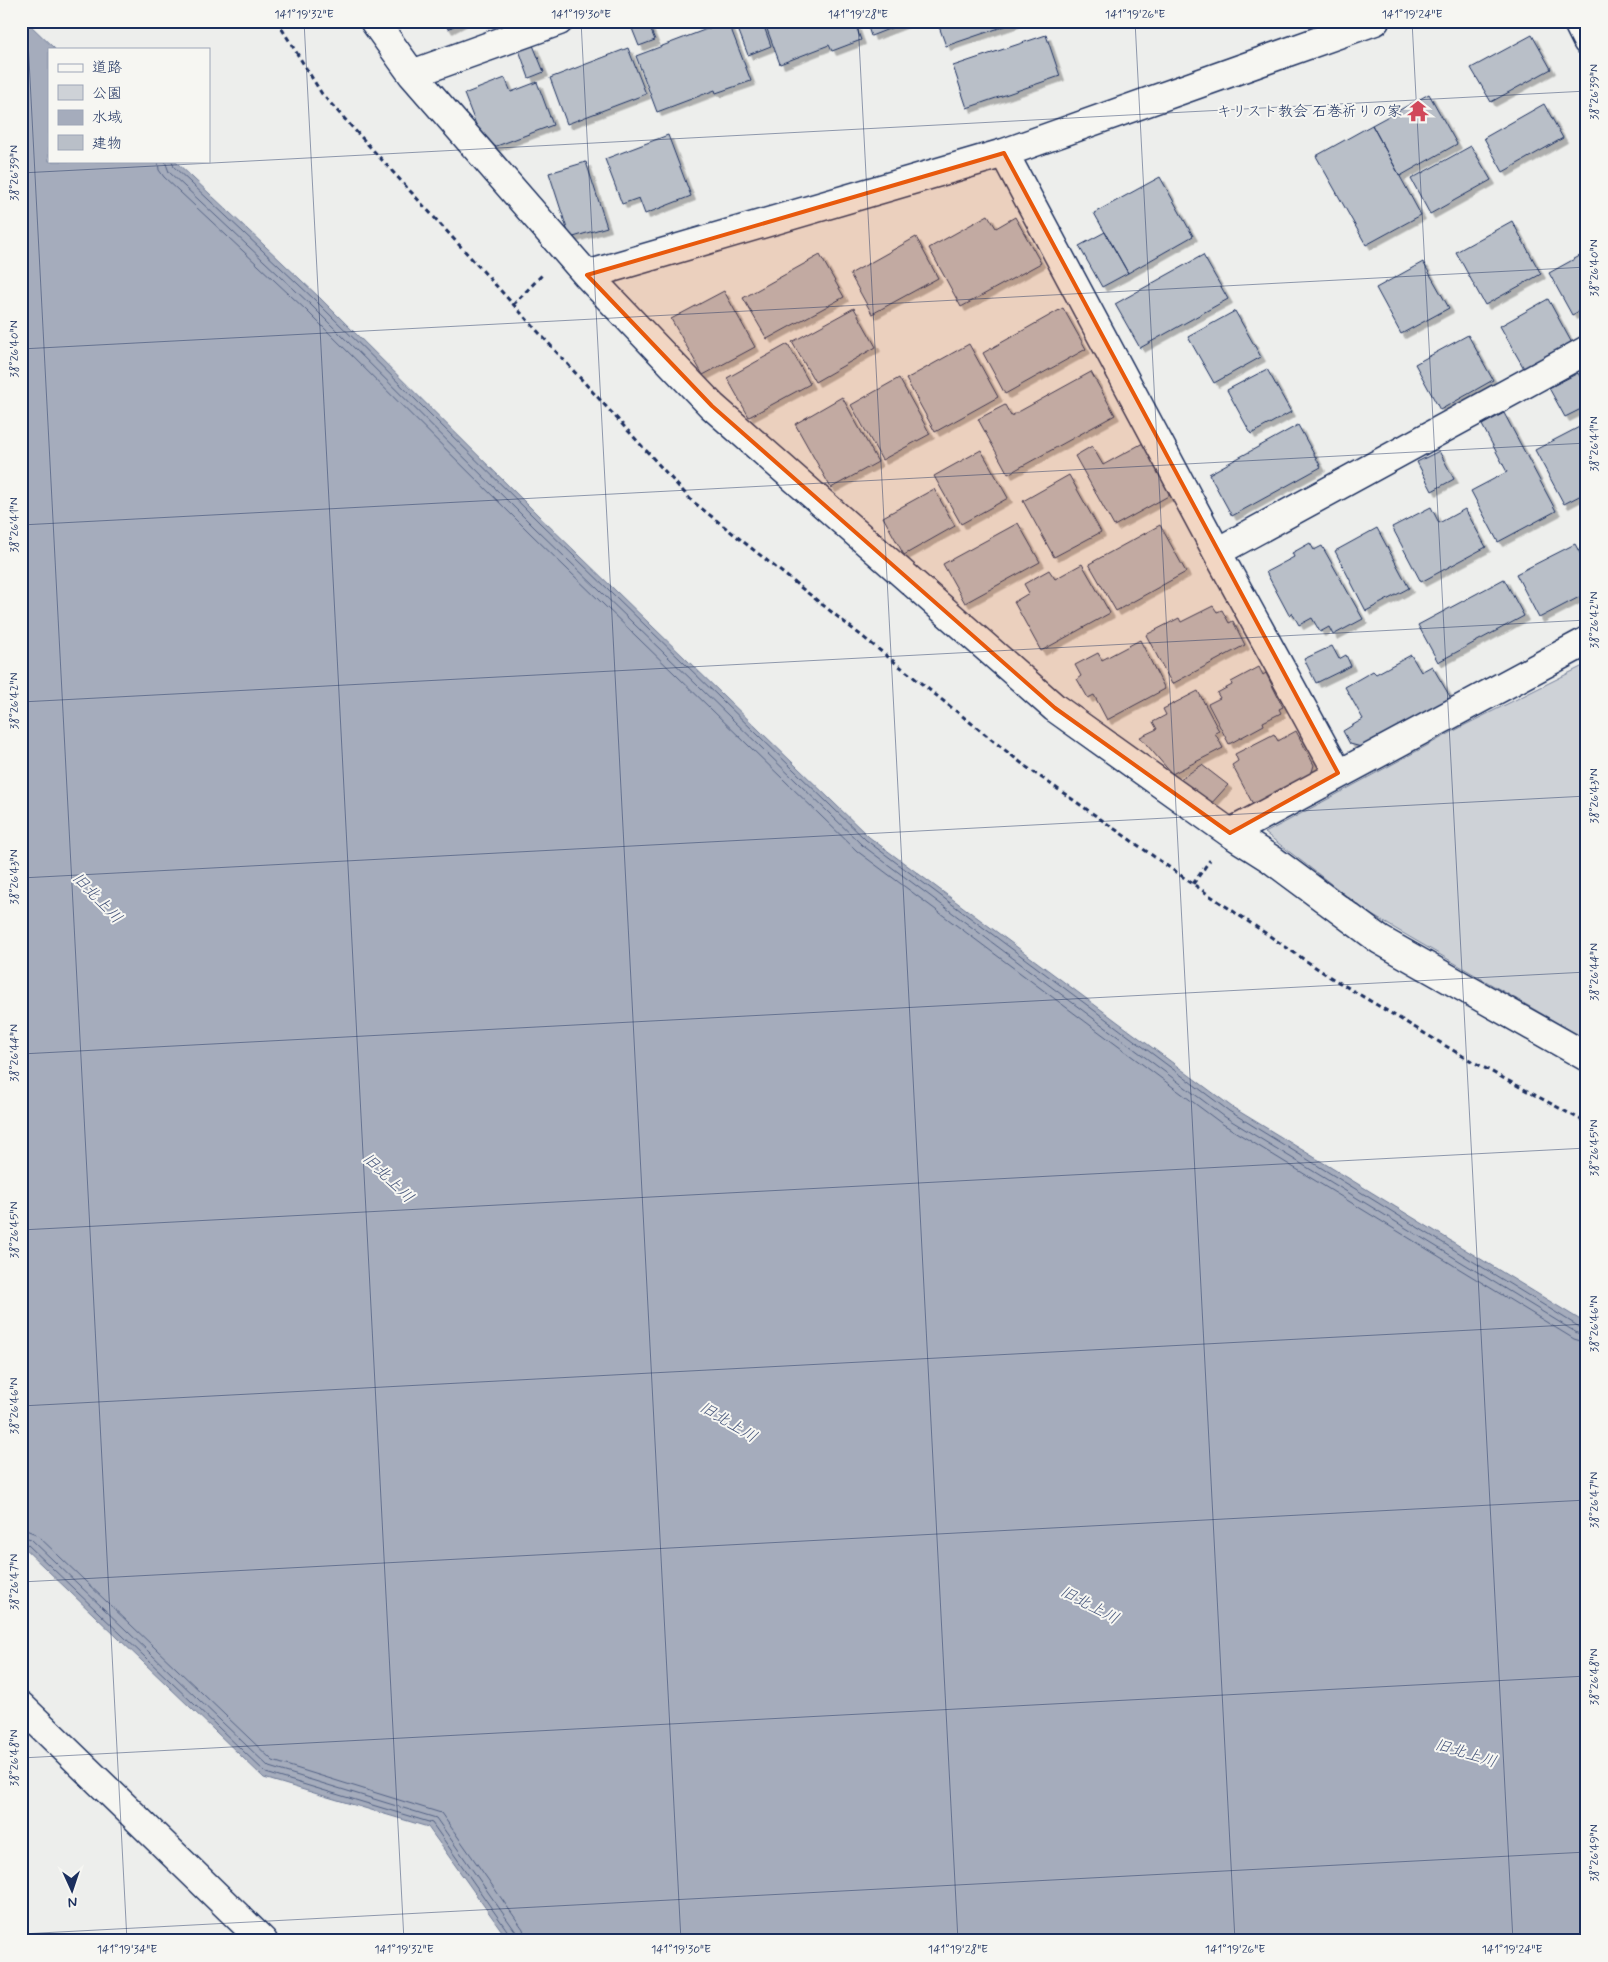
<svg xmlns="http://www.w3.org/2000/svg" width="1608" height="1962" font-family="Mynerve,'Klee One',sans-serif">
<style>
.green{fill:#ced2d7;stroke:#74809a}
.water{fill:#a5acbc;stroke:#6e7a96}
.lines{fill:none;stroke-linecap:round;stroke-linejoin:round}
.shore{stroke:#526184;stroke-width:1}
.building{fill:#b9bfc8;stroke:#1b2f5e;filter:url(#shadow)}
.minor-casing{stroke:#1b2f5e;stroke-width:31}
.path{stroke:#1b2f5e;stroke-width:3;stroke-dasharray:5 4;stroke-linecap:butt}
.minor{stroke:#f6f6f2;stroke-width:28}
.marked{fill:#e8590c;fill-opacity:0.2;stroke:#e8590c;stroke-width:4;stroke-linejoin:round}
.ticks{fill:none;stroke:#1b2f5e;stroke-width:1;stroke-opacity:0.45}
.labels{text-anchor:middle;stroke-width:4;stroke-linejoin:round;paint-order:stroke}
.poi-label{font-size:15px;fill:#1b2f5e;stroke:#f6f6f2;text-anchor:end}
.water-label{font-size:16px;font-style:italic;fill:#44547a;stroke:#f6f6f2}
.neatline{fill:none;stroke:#1b2f5e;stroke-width:2}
.ticks-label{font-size:12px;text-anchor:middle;fill:#1b2f5e}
</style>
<defs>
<filter id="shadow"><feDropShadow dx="4.5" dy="4.5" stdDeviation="0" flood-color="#0004"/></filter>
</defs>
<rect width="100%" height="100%" fill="#edeeec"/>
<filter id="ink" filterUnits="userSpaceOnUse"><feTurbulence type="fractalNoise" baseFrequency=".02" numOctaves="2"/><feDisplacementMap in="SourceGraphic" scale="10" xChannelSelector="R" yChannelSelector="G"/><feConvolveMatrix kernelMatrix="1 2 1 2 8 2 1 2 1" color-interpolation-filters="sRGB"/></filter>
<g filter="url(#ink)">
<path class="green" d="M1587 664V1040L1370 914 1265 833 1465 725Z"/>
<path class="water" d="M21 21H26L55 49H49V161H175L319 297 543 520 869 837 1232 1107 1587 1324V1941H509L428 1827 264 1778 21 1545Z"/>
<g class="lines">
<path class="shore" d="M158 161 159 170 164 177 306 310 530 533 857 851 1221 1123 1574 1339 1587 1343
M165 161 169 172 311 305 535 528 862 845 1225 1117 1577 1333 1587 1335
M172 161 174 167 315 300 540 523 866 840 1229 1111 1581 1328 1587 1329
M21 1528 36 1534 273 1761 441 1813 523 1929 526 1941
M21 1536 31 1539 269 1767 436 1818 516 1932 519 1941
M21 1542 27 1544 266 1773 432 1823 511 1936 512 1941"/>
</g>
<path class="building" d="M443 21H463L448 29Z
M629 21H647L655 40 639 46Z
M728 21 751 81 716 93 715 90 657 112 636 56Z
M735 21H762L771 46 748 55Z
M764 21H854L861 40 832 51 829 45 780 64Z
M866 21H909L871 36Z
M937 21H1020L946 46Z
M1046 35 1060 76 967 108 953 66Z
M1532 35 1551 69 1491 102 1471 68Z
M533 45 544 72 529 78 519 50Z
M628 48 646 94 567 124 550 78Z
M505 78 511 92 537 82 553 125 486 150 464 94Z
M1429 94 1457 144 1400 176 1372 125Z
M1544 104 1563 138 1503 172 1484 138Z
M1372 125 1421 215 1366 245 1316 156Z
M668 135 691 196 645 214 639 198 622 204 605 159Z
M1471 146 1491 180 1430 214 1411 179Z
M586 162 607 227 570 238 549 173Z
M1160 177 1193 236 1128 273 1094 213Z
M988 215 996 228 1015 217 1041 263 961 307 929 248Z
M1512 221 1541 274 1485 305 1456 252Z
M1105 232 1128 273 1102 287 1079 246Z
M916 237 938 278 872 314 850 274Z
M1587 252V307L1572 315 1549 273Z
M820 255 844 297 767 339 743 298Z
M1203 255 1228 299 1140 348 1115 304Z
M1423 262 1449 308 1401 334 1376 288Z
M724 291 755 347 703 375 671 319Z
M1548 299 1573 345 1526 372 1500 326Z
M854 308 876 347 815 382 792 342Z
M1063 308 1086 349 1005 394 983 353Z
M1235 311 1261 357 1214 383 1188 337Z
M1468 335 1493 380 1440 410 1415 364Z
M788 344 810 384 749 417 727 378Z
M969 344 998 397 935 432 906 379Z
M1267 369 1291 412 1251 434 1227 390Z
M1091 372 1115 415 1008 474 978 419 1005 405 1011 416Z
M1578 373 1587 389V406L1565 417 1549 388Z
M899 378 930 434 882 460 851 405Z
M842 397 878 462 831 488 795 424Z
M1504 413 1556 511 1498 542 1471 491 1507 472 1482 425Z
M1587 423V492L1564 504 1535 450Z
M1298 425 1321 467 1232 516 1209 474Z
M1143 443 1172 494 1114 526 1075 456 1092 446 1103 465Z
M981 450 1008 498 961 524 934 476Z
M1439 451 1454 479 1432 491 1417 462Z
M1069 475 1101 532 1054 557 1023 501Z
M934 489 955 526 904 555 883 517Z
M1431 507 1439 523 1465 509 1486 547 1421 582 1392 527Z
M1018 523 1040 562 965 603 943 564Z
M1160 525 1186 572 1116 611 1089 564Z
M1377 528 1409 588 1366 611 1335 551Z
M1310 543 1314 550 1322 546 1363 619 1333 635 1329 627 1320 632 1312 618 1299 625 1292 613 1289 615 1266 572 1294 557 1292 553Z
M1575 544 1587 566V593L1539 618 1516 574Z
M1082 564 1110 613 1041 651 1014 602 1029 593 1024 584 1049 570 1055 579Z
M1504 579 1524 616 1438 662 1418 625Z
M1213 606 1217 612 1222 610 1229 623 1233 621 1245 645 1172 684 1146 635 1179 618 1181 622Z
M1140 640 1165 689 1107 720 1094 695 1088 698 1077 679 1081 676 1075 665 1098 653 1102 660Z
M1332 646 1339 659 1346 655 1351 666 1316 683 1304 659Z
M1411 655 1421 672 1432 666 1452 700 1365 748 1350 744 1343 731 1363 719 1345 687 1373 671 1376 674Z
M1259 667 1263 675 1266 673 1283 707 1279 709 1281 713 1263 722 1264 725 1229 744 1208 704 1220 698 1217 693 1232 685 1231 682Z
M1198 691 1219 731 1215 733 1223 748 1172 774 1140 737 1157 729 1153 722 1166 715 1163 709Z
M1296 731 1314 765 1311 775 1254 806 1232 765 1238 761 1235 754 1274 734 1278 741Z
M1202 765 1228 785 1210 805 1177 781Z"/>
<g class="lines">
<g class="minor-casing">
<path id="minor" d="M374 21 412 74 587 275 712 406 1055 708 1230 833 1271 859 1380 940 1587 1057
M1577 21 1587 41
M412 74 559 21
M1004 153 1217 552 1338 773
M587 275 1004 153 1375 21
M1217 552 1587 350
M1230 833 1587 641
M21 1706 263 1941"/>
</g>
<path class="path" d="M277 21 322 94 691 500 1025 766 1193 884 1330 977 1466 1058 1587 1123
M513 305 542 275
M1193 884 1210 860"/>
<use href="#minor" class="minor"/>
</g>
</g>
<path class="marked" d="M1004 153 1338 773 1230 833 1055 708 712 406 587 275Z"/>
<path class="ticks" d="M27 21 127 1941M304 21 404 1941M581 21 681 1941M858 21 958 1941M1135 21 1235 1941M1412 21 1513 1941M21 173 1587 91M21 349 1587 267M21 525 1587 443M21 702 1587 620M21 878 1587 796M21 1054 1587 972M21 1230 1587 1148M21 1406 1587 1324M21 1582 1587 1500M21 1758 1587 1676M21 1934 1587 1852"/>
<defs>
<g id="temple-bare" transform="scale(1.725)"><path d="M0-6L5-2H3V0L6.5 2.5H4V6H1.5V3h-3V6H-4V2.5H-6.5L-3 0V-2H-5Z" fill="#d1495b" stroke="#f6f6f2" stroke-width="2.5" paint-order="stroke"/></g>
</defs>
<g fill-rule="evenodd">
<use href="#temple-bare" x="1418" y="111"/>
</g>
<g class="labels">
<g class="poi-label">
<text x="1402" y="116">キリスト教会 石巻祈りの家</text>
</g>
<g class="water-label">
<text transform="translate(98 897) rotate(46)" y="6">旧北上川</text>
<text transform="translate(389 1177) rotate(44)" y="6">旧北上川</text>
<text transform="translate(729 1421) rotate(31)" y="6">旧北上川</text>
<text transform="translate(1090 1604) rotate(28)" y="6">旧北上川</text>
<text transform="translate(1466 1752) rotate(17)" y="6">旧北上川</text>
</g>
</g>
<rect width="1608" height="1962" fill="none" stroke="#f6f6f2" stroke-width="55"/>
<rect x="48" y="48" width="162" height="115" fill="#f6f6f2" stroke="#9ea6b7"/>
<rect x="58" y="64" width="25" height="8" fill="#f6f6f2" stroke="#9ea6b7"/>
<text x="92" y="72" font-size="15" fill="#1b2f5e">道路</text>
<rect x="58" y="85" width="25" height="15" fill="#ced2d7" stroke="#9ea6b7"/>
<text x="92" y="98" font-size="15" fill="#1b2f5e">公園</text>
<rect x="58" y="110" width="25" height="15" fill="#a5acbc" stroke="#9ea6b7"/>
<text x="92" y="122" font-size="15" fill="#1b2f5e">水域</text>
<rect x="58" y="135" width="25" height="15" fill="#b9bfc8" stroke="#9ea6b7"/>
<text x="92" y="148" font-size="15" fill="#1b2f5e">建物</text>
<g transform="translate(72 1890) rotate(177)" stroke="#f6f6f2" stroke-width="4" paint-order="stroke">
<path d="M0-4L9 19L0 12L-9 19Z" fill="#1b2f5e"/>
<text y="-8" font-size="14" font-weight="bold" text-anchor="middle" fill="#1b2f5e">N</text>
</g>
<rect x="28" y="28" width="1552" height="1906" class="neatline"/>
<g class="ticks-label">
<text x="304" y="18">141°19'32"E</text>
<text x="581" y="18">141°19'30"E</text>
<text x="858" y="18">141°19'28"E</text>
<text x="1135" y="18">141°19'26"E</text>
<text x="1412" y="18">141°19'24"E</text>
<text transform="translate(1594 92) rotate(-90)" y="4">38°26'39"N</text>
<text transform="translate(14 173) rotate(-90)" y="4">38°26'39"N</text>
<text transform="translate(1594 268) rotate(-90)" y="4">38°26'40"N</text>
<text transform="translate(14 349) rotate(-90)" y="4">38°26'40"N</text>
<text transform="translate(1594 444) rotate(-90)" y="4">38°26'41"N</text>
<text transform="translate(14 525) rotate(-90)" y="4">38°26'41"N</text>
<text transform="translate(1594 620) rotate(-90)" y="4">38°26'42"N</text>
<text transform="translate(14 701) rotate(-90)" y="4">38°26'42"N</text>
<text transform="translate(1594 796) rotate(-90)" y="4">38°26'43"N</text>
<text transform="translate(14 877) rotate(-90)" y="4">38°26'43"N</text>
<text transform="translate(1594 972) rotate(-90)" y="4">38°26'44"N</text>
<text transform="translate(14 1053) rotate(-90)" y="4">38°26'44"N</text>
<text transform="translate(1594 1148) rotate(-90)" y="4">38°26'45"N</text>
<text transform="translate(14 1230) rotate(-90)" y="4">38°26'45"N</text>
<text transform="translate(1594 1324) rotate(-90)" y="4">38°26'46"N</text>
<text transform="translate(14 1406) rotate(-90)" y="4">38°26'46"N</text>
<text transform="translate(1594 1500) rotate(-90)" y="4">38°26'47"N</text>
<text transform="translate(14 1582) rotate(-90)" y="4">38°26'47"N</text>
<text transform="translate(1594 1677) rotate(-90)" y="4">38°26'48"N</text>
<text transform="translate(14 1758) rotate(-90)" y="4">38°26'48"N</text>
<text transform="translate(1594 1853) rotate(-90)" y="4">38°26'49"N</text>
<text x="127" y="1953">141°19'34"E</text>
<text x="404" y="1953">141°19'32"E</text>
<text x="681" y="1953">141°19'30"E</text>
<text x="958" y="1953">141°19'28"E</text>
<text x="1235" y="1953">141°19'26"E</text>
<text x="1512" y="1953">141°19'24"E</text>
</g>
</svg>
